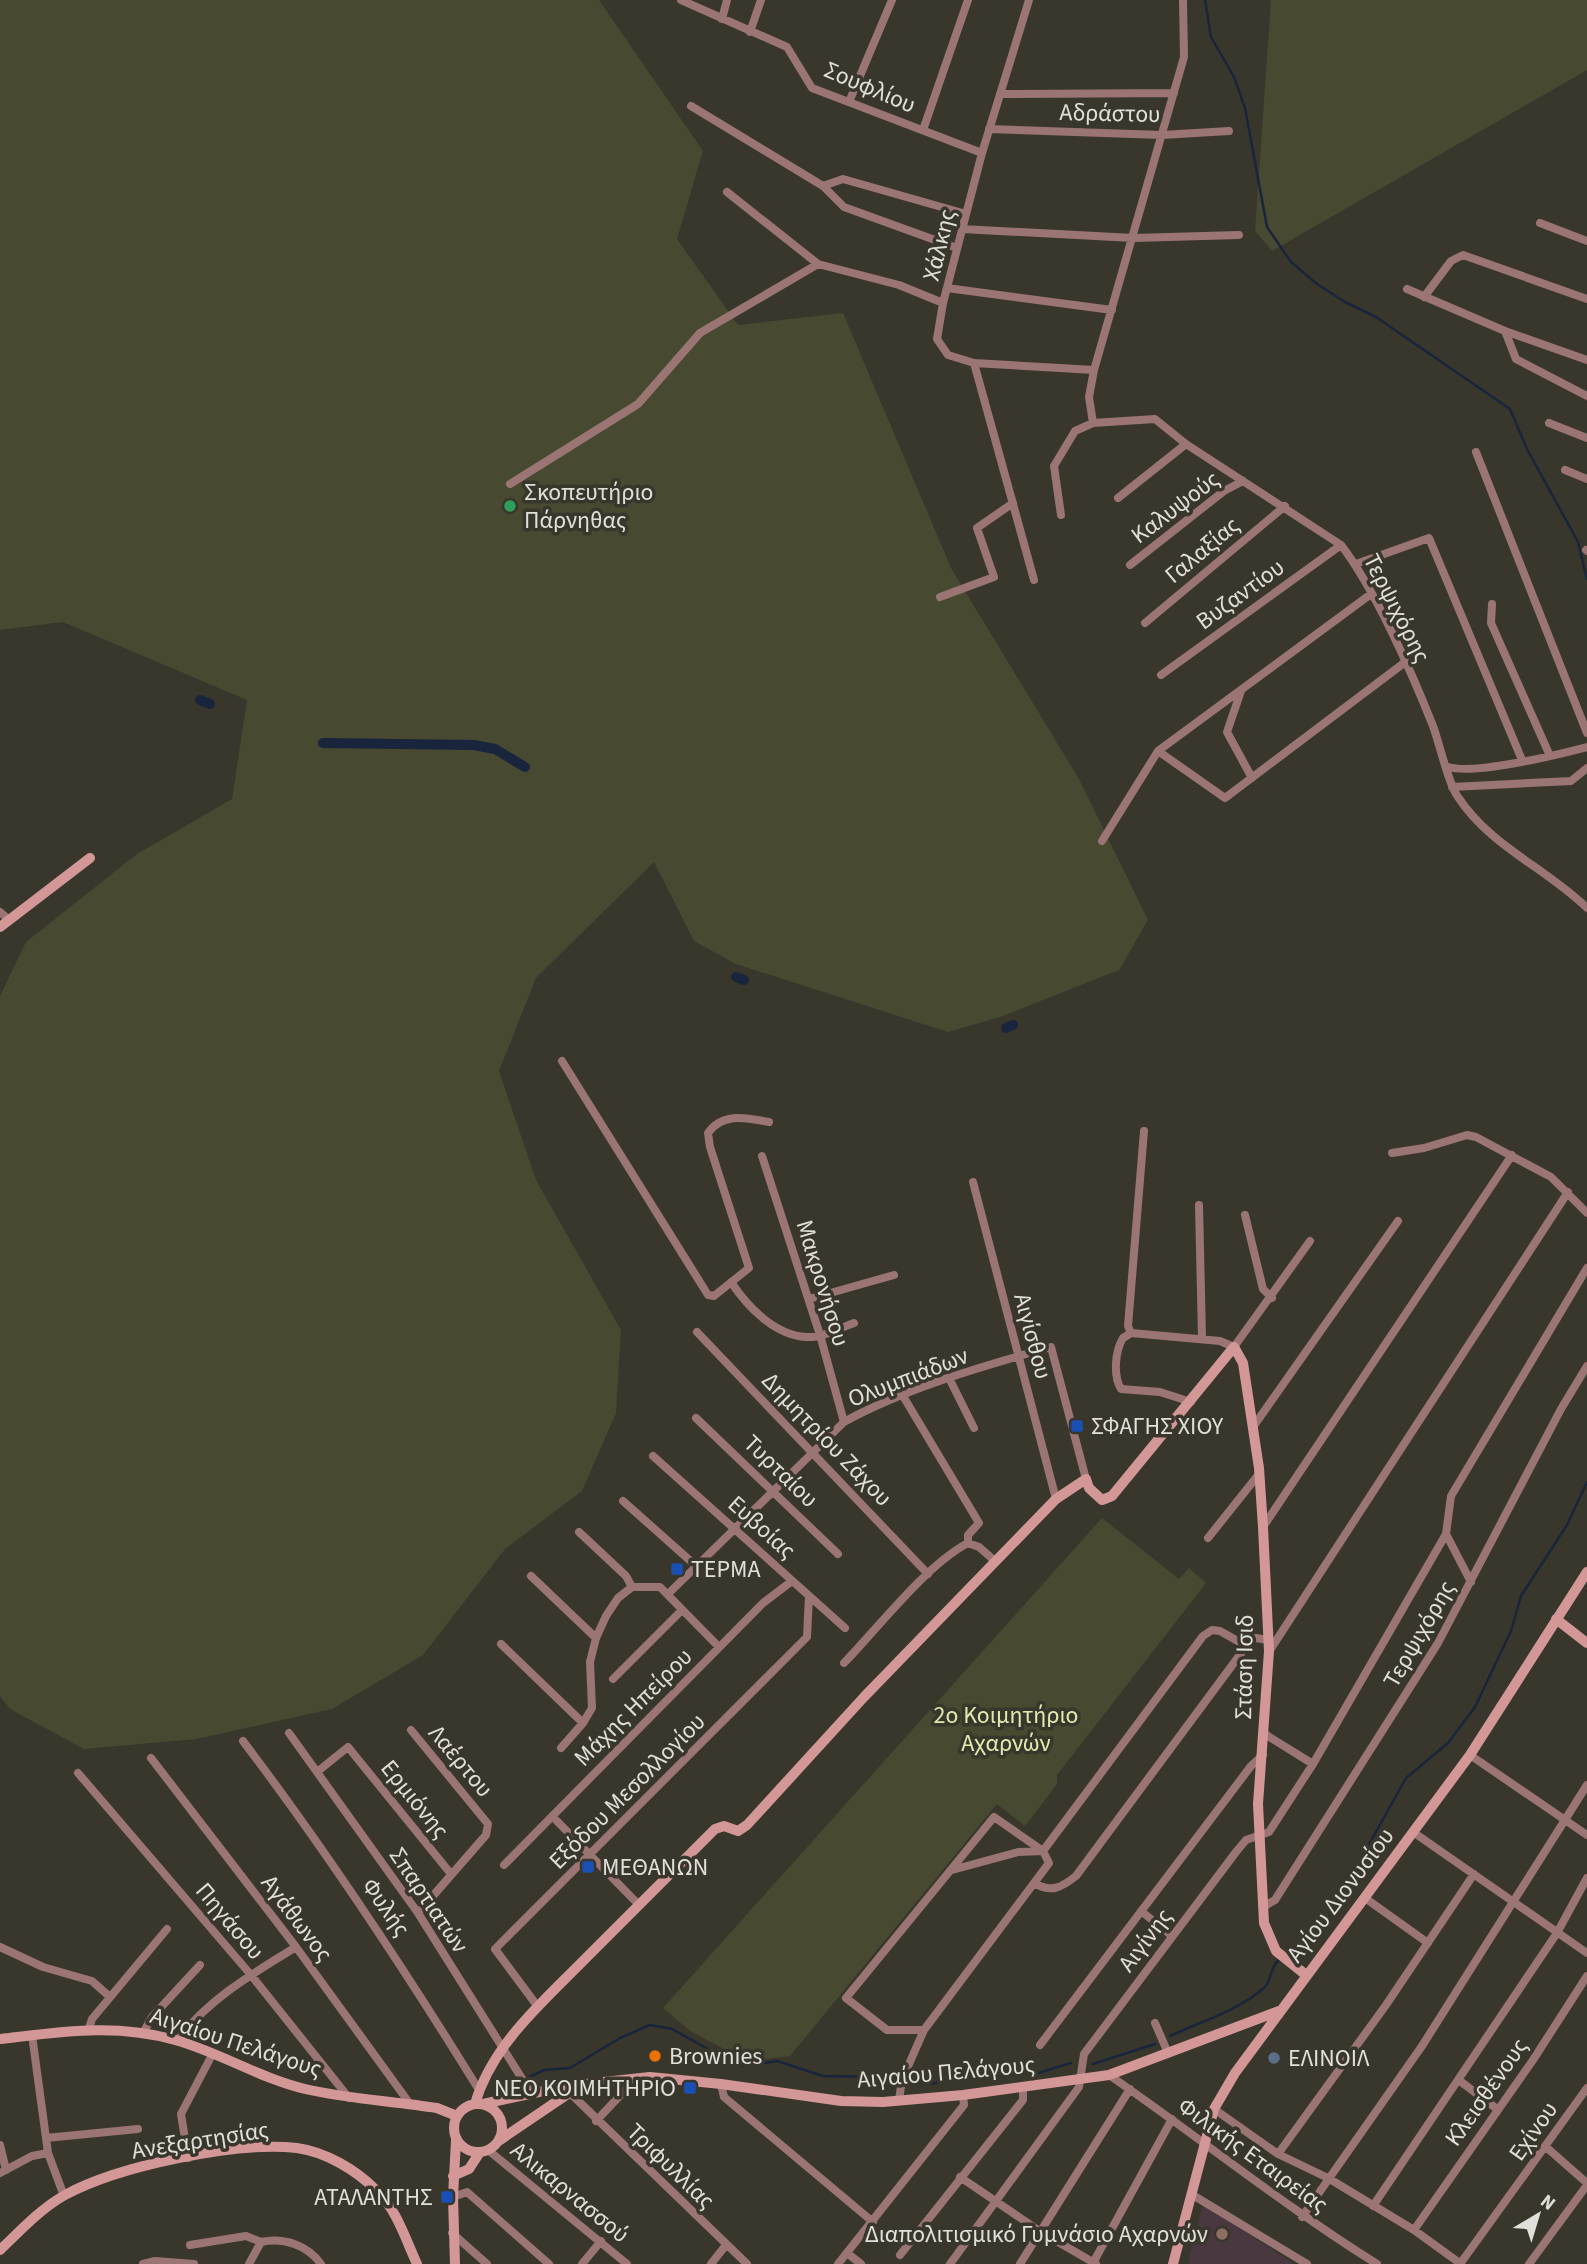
<svg xmlns="http://www.w3.org/2000/svg" width="1587" height="2264" font-family="'Source Sans 3',sans-serif">
<style>
.education{fill:#4a3841}
.green{fill:#474931}
.lines{fill:none;stroke-linecap:round;stroke-linejoin:round}
.stream{stroke:#19253c;stroke-width:2.5}
.canal{stroke:#19253c;stroke-width:10}
.street{stroke:#9b7574;stroke-width:8}
.secondary{stroke:#d39797;stroke-width:10}
.leisure-dot{fill:#2e9e5b;stroke:#39372c;stroke-width:2.5}
.transit-dot{fill:#1a4fb4;stroke:#39372c;stroke-width:2.5}
.food-dot{fill:#e8710a;stroke:#39372c;stroke-width:2.5}
.service-dot{fill:#5c6f8a;stroke:#39372c;stroke-width:2.5}
.education-dot{fill:#8d6e63;stroke:#39372c;stroke-width:2.5}
.labels{text-anchor:middle;stroke-width:7;stroke-linejoin:round;paint-order:stroke}
.street-label{font-size:24px;fill:#e0dfd9;stroke:#39372c}
.poi-label{font-size:24px;fill:#e0dfd9;stroke:#39372c;text-anchor:start}
.park-label{font-size:24px;fill:#e4eaaf;stroke:#39372c}
</style>
<rect width="100%" height="100%" fill="#39372c"/>
<path class="education" d="M1203 2204 1294 2264H1188Z"/>
<path class="green" d="M0 0H599L703 151 677 239 738 325 843 313 951 568 1079 779 1148 920 1119 970 1003 1016 948 1032 736 964 694 941 654 862 536 978 499 1071 536 1180 621 1330 616 1413 582 1491 505 1549 423 1655 332 1709 196 1739 84 1749 10 1709 0 1696V996L26 942 137 854 232 799 247 700 63 622 0 630Z
M1271 0H1587V70L1272 251 1255 231Z
M1102 1518 1179 1579 1189 1568 1206 1583 1057 1775V1784L1025 1826 997 1804 790 2056 747 2061 690 2031 663 2008Z"/>
<g class="lines">
<path class="stream" d="M1205 0 1211 37 1234 77 1245 108 1267 227 1291 262 1317 284 1345 302 1376 317 1510 409 1527 449 1578 542 1587 579
M1285 1956 1322 1929 1406 1778 1448 1743 1475 1707 1511 1631 1521 1596 1567 1525 1587 1482
M1170 2036C1200 2022 1239 2010 1264 1988 1272 1980 1270 1966 1280 1959
M729 2061 744 2066 777 2061 823 2076 889 2077
M1093 2064 1155 2044
M913 2082 931 2084 979 2071 1038 2073 1071 2063
M506 2083 523 2080 544 2070 570 2068 620 2038 650 2025 672 2029 708 2049"/>
<path class="canal" d="M200 700 210 704
M323 743 474 745 495 749 525 767
M736 977 744 980
M1006 1028 1013 1025"/>
<path class="street" d="M681 0 787 47 812 88 982 153
M1029 0 982 153 943 303 937 339 948 355 974 363 1094 370
M722 19 727 0
M750 32 761 0
M1000 94 1174 93
M849 102 892 0
M691 106 823 186 844 207 957 248
M989 129 1162 135 1229 131
M923 130 968 0
M823 186 843 179 966 214
M727 192 818 264 899 285 943 303
M1540 223 1587 241
M962 229 1133 238 1239 235
M947 288 1112 310
M1407 289 1505 331 1516 359 1587 396
M1424 297 1451 261 1463 255 1587 299
M1505 331 1587 360
M974 363 1034 580
M1093 423 1089 397 1094 370 1184 57 1183 0
M1549 423 1587 438
M1476 452 1587 733
M1565 470 1587 479
M510 484 638 404 700 333 818 264
M1118 498 1186 444
M1061 515 1054 466 1075 431 1093 423 1155 419 1186 444 1341 545C1375 589 1412 673 1433 726 1440 745 1448 783 1458 797 1490 846 1546 868 1587 908
M1586 550 1587 551
M1356 564 1429 538 1522 760
M1130 565 1224 491 1243 481
M940 597 994 577 977 528 1013 503
M1492 604 1491 623 1550 756
M1145 623 1285 506
M1161 675 1341 545
M1241 691 1227 732 1252 778
M1158 751 1225 798 1404 663
M1448 767C1477 775 1556 755 1587 747
M1452 787 1571 781 1587 768
M1102 841 1158 751 1371 594
M0 912 8 919
M562 1061 708 1295 714 1296 749 1268 710 1147 708 1133C723 1112 746 1118 769 1122
M1144 1131 1128 1326 1131 1333 1220 1341 1234 1347 1310 1241
M1392 1153 1424 1148 1467 1135 1476 1137 1551 1177 1587 1213
M762 1156 820 1335 844 1422
M973 1182 1056 1499
M1199 1205 1202 1338
M1245 1215 1263 1289 1272 1298
M731 1282C747 1306 774 1335 806 1337 822 1338 840 1328 854 1323
M809 1299 894 1275
M697 1332 928 1574
M1131 1333 1123 1338C1115 1351 1113 1376 1121 1389L1160 1392 1191 1402
M950 1380 974 1428
M903 1396 979 1523 968 1535V1543
M696 1418 838 1554
M1253 1427 1398 1221
M653 1456 845 1628
M623 1501 695 1565
M1263 1527 1512 1155
M579 1532 626 1576 632 1587
M1208 1538 1259 1474
M531 1576 596 1638
M1471 1582 1446 1534 1451 1496 1587 1268
M668 1594 844 1422C903 1389 986 1365 1051 1347L1086 1479
M501 1644 583 1723
M1270 1650 1568 1192
M844 1663C878 1628 926 1565 968 1543L979 1547 995 1561
M613 1679 682 1610
M411 1730 488 1824 486 1835 418 1913
M289 1733 418 1913 531 2093
M1263 1733 1313 1764
M243 1741C328 1853 405 1970 479 2090
M561 1748 583 1723 592 1708 590 1662 596 1638 606 1616 618 1598 632 1587H660L719 1647
M1470 1755 1587 1835
M151 1758 296 1947 410 2104
M317 1772 348 1747 451 1874
M78 1773 251 1975 349 2098
M552 1816 639 1905
M994 1817 1043 1851 1049 1863 924 2030H887L846 1998Z
M1413 1832 1587 1953
M504 1865 763 1603 792 1581
M952 1870 1018 1852 1043 1851 1203 1636 1212 1630 1220 1631 1243 1644 1256 1638 1268 1640
M1034 1883C1051 1893 1061 1888 1076 1876L1242 1652 1243 1644
M1365 1898 1428 1943
M1263 1907 1275 1900 1438 1643 1561 1409 1587 1366
M1141 1911 1172 1936
M0 1947 43 1967 92 1981 110 1997
M538 2007 495 1949 807 1637 809 1596
M1155 2023 1168 2053
M89 2028 92 2019 167 1929
M143 2033 152 2017 200 1965
M32 2035 48 2153 64 2196
M177 2041C208 1999 252 1974 296 1947
M1040 2045 1251 1766 1263 1755
M1109 2075C1199 2137 1284 2206 1377 2264
M1460 2081 1497 2109
M721 2084 724 2097 873 2222
M570 2093 747 2264
M899 2100 902 2080 924 2030
M1214 2109 1278 2154 1328 2178 1414 2230 1461 2264
M596 2121 630 2085 629 2079
M46 2138 138 2129
M0 2145 6 2170
M1546 2147 1587 2183
M488 2150 627 2264
M1278 2154 1386 2005 1474 1874
M188 2158 181 2114 212 2055
M0 2173 32 2156 48 2153
M960 2177 1041 2232 1096 2264
M1191 2194 1307 2264
M453 2197 467 2192 549 2264
M1373 2206 1557 1933 1587 1878
M1302 2217 1422 2046 1587 1785
M1414 2230 1533 2060 1587 1976
M452 2233 487 2264
M190 2245 246 2236 261 2242
M847 2253 861 2264
M900 2255 1023 2100V2088
M1093 2263 1172 2119
M143 2264 155 2261 194 2264
M249 2264 261 2242C284 2237 307 2245 321 2264
M582 2264 601 2241
M711 2264 726 2245
M838 2264 964 2105 963 2095
M950 2264 1079 2087 1084 2054 1236 1852 1246 1840 1269 1832 1313 1764 1446 1534
M1020 2264 1130 2089
M1460 2264 1587 2088
M1529 2264 1587 2185"/>
<path class="secondary" d="M0 927 90 858
M1556 1619 1587 1643
M0 2039C61 2032 115 2023 175 2040 219 2052 259 2078 305 2089 348 2099 393 2101 437 2108L457 2116
M454 2128a24 24 0 1 1 48 0a24 24 0 1 1-48 0Z
M475 2104C492 2044 545 2000 587 1957 630 1914 672 1872 715 1829L724 1826 738 1831 747 1825 864 1697 1056 1499 1086 1479 1089 1488 1102 1500 1112 1496 1234 1347 1243 1363 1259 1468 1263 1527 1269 1651 1258 1804 1264 1923 1276 1951 1306 1975
M483 2104 567 2086 650 2077 721 2084 841 2101 883 2102 963 2095 1109 2075 1279 2011
M500 2140 581 2085
M453 2176 469 2169 480 2152
M0 2250C20 2231 40 2209 65 2195 118 2166 237 2141 297 2148 326 2152 356 2170 376 2190 397 2210 405 2238 417 2264
M455 2264 453 2197 456 2140
M1173 2264 1214 2109 1235 2073 1470 1755 1587 1572"/>
</g>
<circle class="leisure-dot" cx="510" cy="506" r="7"/>
<g class="transit-dot">
<rect x="1070" y="1419" width="14" height="14" rx="3.5"/>
<rect x="670" y="1562" width="14" height="14" rx="3.5"/>
<rect x="581" y="1860" width="14" height="14" rx="3.5"/>
<rect x="683" y="2081" width="14" height="14" rx="3.5"/>
<rect x="440" y="2190" width="14" height="14" rx="3.5"/>
</g>
<circle class="food-dot" cx="655" cy="2056" r="7"/>
<circle class="service-dot" cx="1274" cy="2058" r="7"/>
<circle class="education-dot" cx="1222" cy="2234" r="7"/>
<g class="labels">
<g class="street-label">
<text transform="translate(870 87) rotate(23)" y="8">Σουφλίου</text>
<text transform="translate(1110 113) rotate(1)" y="8">Αδράστου</text>
<text transform="translate(939 245) rotate(-76)" y="8">Χάλκης</text>
<text transform="translate(1175 507) rotate(-37)" y="8">Καλυψούς</text>
<text transform="translate(1202 550) rotate(-40)" y="8">Γαλαξίας</text>
<text transform="translate(1240 594) rotate(-36)" y="8">Βυζαντίου</text>
<text transform="translate(1397 608) rotate(63)" y="8">Τερψιχόρης</text>
<text transform="translate(823 1283) rotate(73)" y="8">Μακρονήσου</text>
<text transform="translate(1033 1336) rotate(75)" y="8">Αιγίσθου</text>
<text transform="translate(908 1377) rotate(-21)" y="8">Ολυμπιάδων</text>
<text transform="translate(827 1439) rotate(46)" y="8">Δημητρίου Ζάχου</text>
<text transform="translate(781 1471) rotate(44)" y="8">Τυρταίου</text>
<text transform="translate(762 1527) rotate(42)" y="8">Ευβοίας</text>
<text transform="translate(1419 1634) rotate(-60)" y="8">Τερψιχόρης</text>
<text transform="translate(1244 1667) rotate(-89)" y="8">Στάση Ισιδ</text>
<text transform="translate(633 1707) rotate(-45)" y="8">Μάχης Ηπείρου</text>
<text transform="translate(461 1761) rotate(50)" y="8">Λαέρτου</text>
<text transform="translate(627 1791) rotate(-45)" y="8">Εξόδου Μεσολλογίου</text>
<text transform="translate(415 1799) rotate(51)" y="8">Ερμιόνης</text>
<text transform="translate(1340 1895) rotate(-53)" y="8">Αγίου Διονυσίου</text>
<text transform="translate(429 1900) rotate(56)" y="8">Σπαρτιατών</text>
<text transform="translate(386 1907) rotate(55)" y="8">Φυλής</text>
<text transform="translate(297 1918) rotate(53)" y="8">Αγάθωνος</text>
<text transform="translate(230 1921) rotate(50)" y="8">Πηγάσου</text>
<text transform="translate(1145 1940) rotate(-53)" y="8">Αιγίνης</text>
<text transform="translate(236 2042) rotate(18)" y="8">Αιγαίου Πελάγους</text>
<text transform="translate(946 2072) rotate(-5)" y="8">Αιγαίου Πελάγους</text>
<text transform="translate(1486 2092) rotate(-55)" y="8">Κλεισθένους</text>
<text transform="translate(1533 2131) rotate(-55)" y="8">Εχίνου</text>
<text transform="translate(200 2140) rotate(-9)" y="8">Ανεξαρτησίας</text>
<text transform="translate(1253 2155) rotate(36)" y="8">Φιλικής Εταιρείας</text>
<text transform="translate(671 2166) rotate(44)" y="8">Τριφυλλίας</text>
<text transform="translate(570 2192) rotate(39)" y="8">Αλικαρνασσού</text>
</g>
<g class="poi-label">
<text x="524" y="500">Σκοπευτήριο<tspan x="524" dy="28">Πάρνηθας</tspan></text>
<text x="1091" y="1434">ΣΦΑΓΗΣ ΧΙΟΥ</text>
<text x="691" y="1577">ΤΕΡΜΑ</text>
<text x="602" y="1875">ΜΕΘΑΝΩΝ</text>
<text x="669" y="2064">Brownies</text>
<text x="1288" y="2066">ΕΛΙΝΟΙΛ</text>
<text x="676" y="2096" text-anchor="end">ΝΕΟ ΚΟΙΜΗΤΗΡΙΟ</text>
<text x="433" y="2205" text-anchor="end">ΑΤΑΛΑΝΤΗΣ</text>
<text x="1208" y="2242" text-anchor="end">Διαπολιτισμικό Γυμνάσιο Αχαρνών</text>
</g>
<g class="park-label">
<text x="1006" y="1723">2ο Κοιμητήριο<tspan x="1006" dy="28">Αχαρνών</tspan></text>
</g>
</g>
<g transform="translate(1538 2215) rotate(38)" stroke="#39372c" stroke-width="5" paint-order="stroke">
<path d="M0-5L12 26L0 18L-12 26Z" fill="#e0dfd9"/>
<text y="-10" font-size="19" font-weight="bold" text-anchor="middle" fill="#e0dfd9">N</text>
</g>
</svg>
